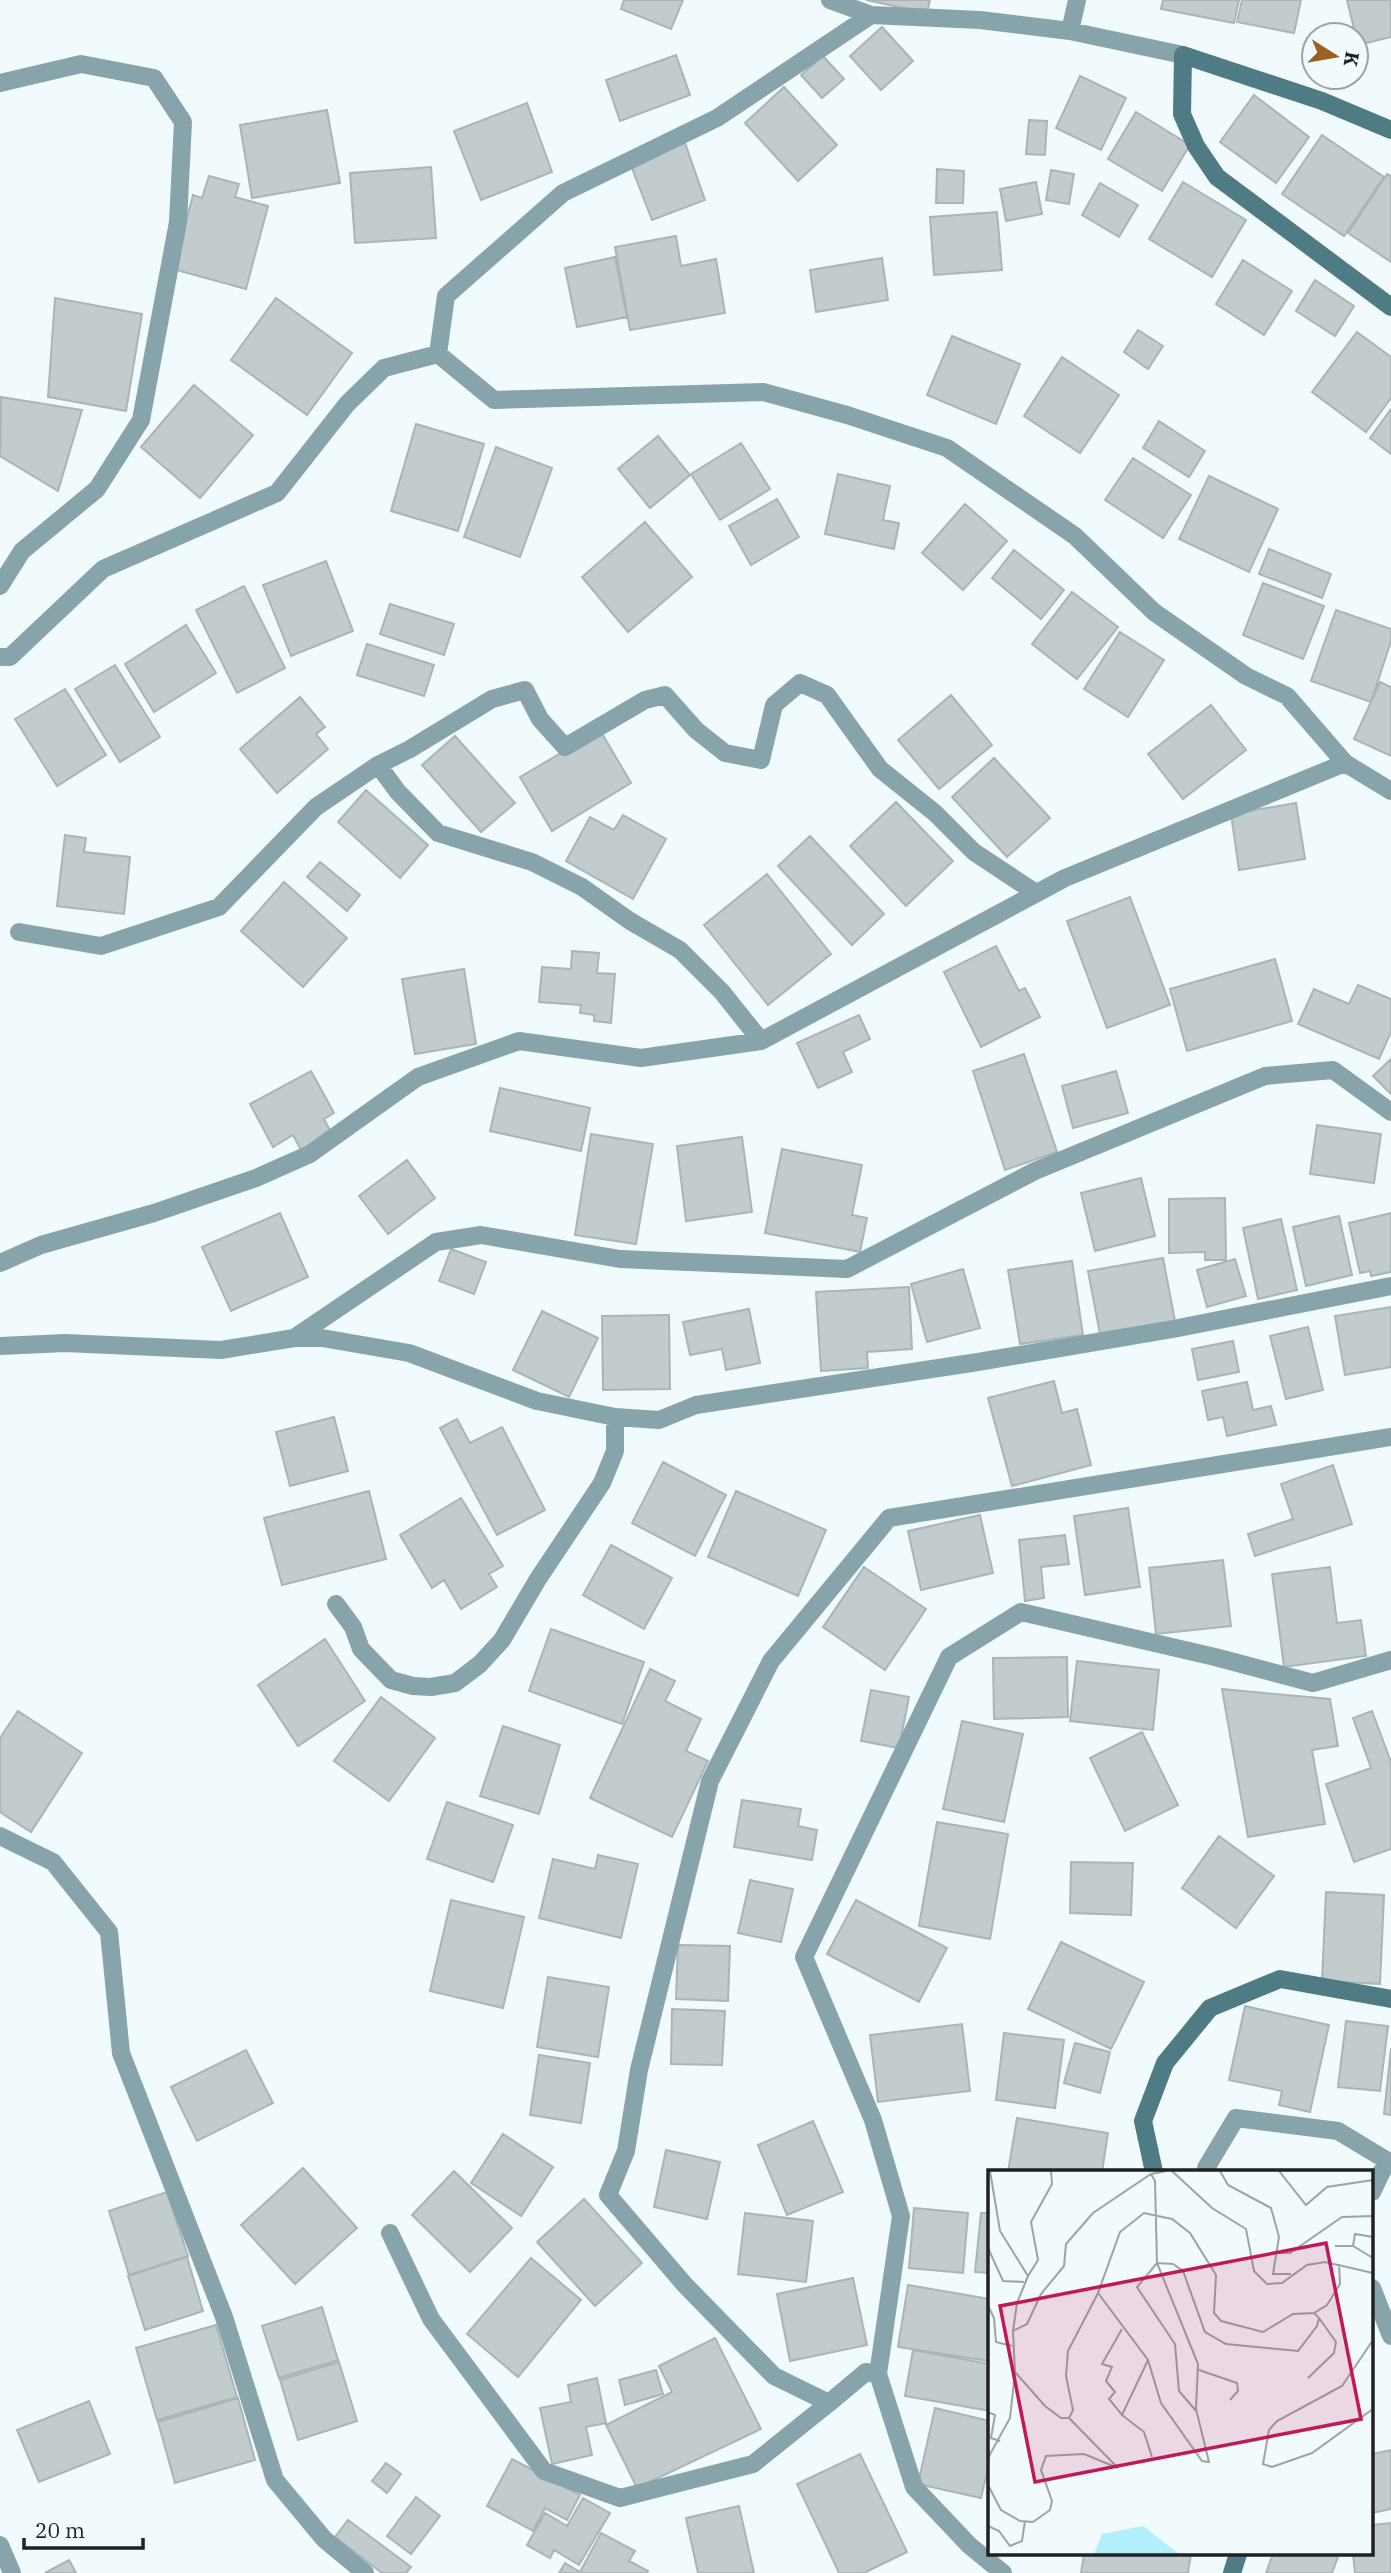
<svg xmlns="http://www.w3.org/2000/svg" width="1391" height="2573" font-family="'IBM Plex Serif',serif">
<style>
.building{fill:#c2cbcd;stroke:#abb4b6;stroke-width:2}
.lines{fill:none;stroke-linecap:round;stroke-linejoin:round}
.street{stroke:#87a4aa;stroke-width:18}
.secondary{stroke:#4e7b84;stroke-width:18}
.inset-road{fill:none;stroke:#9da4a5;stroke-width:2}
.view{fill:#c2185b;fill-opacity:0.15;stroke:#c2185b;stroke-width:3.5}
.inset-edge{fill:none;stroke:#1f2223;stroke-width:3.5}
</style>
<rect width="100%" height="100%" fill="#f1fafc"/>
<path class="building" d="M624 0H683L671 29 621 9Z
M866 0H930L927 13Z
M1163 0H1239L1234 23 1161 9Z
M1242 0H1301L1294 33 1237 22Z
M1347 0H1391V37L1358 45Z
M882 27 913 61 881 90 850 56Z
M676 55 690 95 620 121 606 80Z
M823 56 844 79 822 98 801 75Z
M1080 76 1126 98 1101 150 1056 128Z
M784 87 837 145 798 181 745 123Z
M1254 95 1309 137 1276 183 1220 142Z
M527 103 552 172 481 200 454 131Z
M327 110 340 183 252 198 240 125Z
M1136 112 1190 145 1162 191 1108 159Z
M1029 120 1047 121 1045 155 1026 154Z
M1322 135 1384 177 1344 236 1282 194Z
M685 143 705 200 652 220 630 163Z
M431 167 436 238 355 243 350 173Z
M937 169 964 171 963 203H936Z
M1051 170 1074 174 1069 204 1046 200Z
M1387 174 1391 176V262L1348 233Z
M209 176 239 184 235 197 268 206 246 289 173 269 193 195 202 198Z
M1036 182 1042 214 1006 221 1000 189Z
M1183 182 1246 220 1212 277 1149 239Z
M1100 183 1138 205 1119 237 1082 215Z
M997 212 1002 270 934 275 930 217Z
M676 236 681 266 716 259 725 313 630 330 615 247Z
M615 257 627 317 577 327 565 268Z
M882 258 888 300 816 312 810 270Z
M1243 260 1292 291 1264 335 1216 304Z
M1315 280 1354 306 1335 336 1296 311Z
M55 298 142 314 126 411 48 397Z
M276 298 352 353 307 415 231 360Z
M1138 330 1163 346 1148 369 1124 352Z
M1357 332 1391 357V398L1366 432 1312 392Z
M952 336 1020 364 996 424 927 395Z
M1062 357 1119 395 1080 453 1024 416Z
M194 385 253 435 200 498 141 447Z
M1 397 82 410 58 491 0 456Z
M1391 409V454L1370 438Z
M1159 421 1205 451 1189 477 1143 448Z
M416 424 484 444 458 531 391 511Z
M658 436 690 475 650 508 618 469Z
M741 443 770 489 720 520 691 474Z
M496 447 552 468 520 557 464 537Z
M1133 458 1191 495 1163 538 1105 500Z
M838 474 890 486 883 520 899 523 894 549 825 534Z
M1209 476 1278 509 1249 572 1179 539Z
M777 499 799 537 751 565 729 526Z
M965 504 1007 541 963 590 922 553Z
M645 522 692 577 628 632 582 577Z
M1269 549 1331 574 1322 598 1259 574Z
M1014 550 1064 590 1041 619 992 578Z
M326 561 353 631 291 656 263 585Z
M1263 583 1324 606 1303 659 1243 635Z
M244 586 285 668 237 693 196 610Z
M1072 592 1118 627 1077 679 1032 644Z
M390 604 454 624 444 655 380 634Z
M1336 610 1391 629V641L1371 702 1311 681Z
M186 625 216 673 154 712 125 664Z
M1120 632 1164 660 1128 717 1084 689Z
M367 644 434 665 424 696 357 675Z
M115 665 160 737 120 762 75 689Z
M1380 682 1391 687V756L1354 739Z
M65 689 106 755 57 786 15 719Z
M951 695 992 745 939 789 898 740Z
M300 697 325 727 316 734 328 749 277 793 240 749Z
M1211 705 1246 750 1183 799 1148 754Z
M600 730 631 783 552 831 520 777Z
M455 736 515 803 481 832 422 765Z
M994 758 1050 818 1007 857 952 797Z
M366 790 428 845 400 878 338 822Z
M896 802 953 861 906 906 850 846Z
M1296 803 1305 859 1239 870 1231 814Z
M623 815 666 839 633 899 566 861 590 817 614 830Z
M65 835 86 838 84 852 130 857 124 914 57 906Z
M810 836 884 914 852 945 778 866Z
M320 862 360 895 347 911 307 877Z
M767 874 831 954 768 1005 704 925Z
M284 882 347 938 303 987 241 931Z
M1130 897 1170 1005 1107 1028 1067 921Z
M996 946 1019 991 1025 988 1040 1017 981 1047 944 972Z
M572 951 599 953 597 973 615 974 611 1023 594 1021V1015L580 1013 581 1005 539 1002 542 967 571 969Z
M1275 959 1292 1021 1187 1051 1170 989Z
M464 969 476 1044 415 1054 402 979Z
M1358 985 1391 999V1032L1379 1059 1298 1024 1314 989 1349 1004Z
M859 1015 870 1039 843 1052 852 1072 818 1088 797 1043Z
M1024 1054 1057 1152 1005 1170 973 1071Z
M1391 1059V1094L1373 1076Z
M311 1071 334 1113 324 1119 332 1134 301 1150 293 1135 273 1147 250 1104Z
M1116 1071 1128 1113 1073 1128 1062 1086Z
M500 1088 590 1108 581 1151 490 1131Z
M1317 1125 1381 1134 1374 1183 1310 1174Z
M591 1134 653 1144 636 1244 575 1235Z
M742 1137 752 1212 686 1221 677 1146Z
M782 1149 862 1165 852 1215 867 1218 860 1252 765 1233Z
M407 1160 435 1198 388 1234 359 1196Z
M1141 1178 1155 1236 1095 1251 1081 1193Z
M1225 1198 1226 1260H1205V1252L1169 1253V1199Z
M280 1213 308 1277 231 1311 202 1247Z
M1391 1213V1272L1371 1276 1370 1271 1360 1273 1349 1223Z
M1339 1216 1352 1275 1306 1286 1293 1227Z
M1281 1219 1297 1290 1258 1299 1243 1228Z
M451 1249 486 1262 474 1294 439 1281Z
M1163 1258 1175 1321 1100 1334 1088 1271Z
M1235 1259 1246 1296 1207 1307 1197 1270Z
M1072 1261 1083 1335 1020 1344 1008 1270Z
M963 1269 980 1328 927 1342 911 1284Z
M909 1287 912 1349 867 1352 868 1368 821 1371 816 1292Z
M1391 1307V1367L1345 1375 1335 1316Z
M749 1309 760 1363 726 1370 722 1349 690 1355 683 1322Z
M542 1311 598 1338 569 1397 513 1370Z
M669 1315 670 1389 603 1390 602 1316Z
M1308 1327 1323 1390 1286 1399 1270 1336Z
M1233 1341 1239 1372 1198 1380 1192 1349Z
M1054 1381 1062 1413 1077 1409 1091 1465 1012 1486 988 1398Z
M1247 1382 1253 1410 1271 1406 1276 1425 1227 1436 1223 1417 1208 1420 1202 1391Z
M334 1417 348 1471 290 1486 276 1432Z
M457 1419 470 1443 502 1427 545 1510 497 1535 440 1428Z
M663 1462 726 1495 695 1556 632 1523Z
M1333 1465 1352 1524 1255 1556 1248 1534 1293 1519 1281 1484Z
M369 1491 386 1559 282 1585 264 1518Z
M736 1491 826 1530 798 1596 708 1557Z
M461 1498 503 1566 489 1574 497 1587 461 1609 444 1580 432 1588 400 1535Z
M1128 1508 1140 1587 1085 1595 1074 1516Z
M980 1515 993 1573 921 1590 908 1531Z
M1065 1535 1069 1564 1041 1567 1044 1598 1025 1601 1019 1540Z
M611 1545 672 1578 644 1629 583 1595Z
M1223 1560 1231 1626 1156 1634 1149 1568Z
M864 1567 926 1609 885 1670 823 1627Z
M1330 1567 1337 1623 1361 1620 1366 1656 1284 1667 1272 1574Z
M551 1629 644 1662 622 1724 529 1691Z
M325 1639 365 1701 298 1746 258 1685Z
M1067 1657 1068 1717 994 1719 993 1658Z
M1077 1661 1159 1670 1153 1730 1070 1721Z
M650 1669 675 1681 665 1701 701 1719 686 1751 708 1761 672 1837 590 1798Z
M1222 1689 1330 1699 1338 1746 1312 1750 1325 1824 1248 1837Z
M871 1690 909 1697 899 1748 861 1741Z
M381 1697 435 1738 389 1801 334 1761Z
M18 1711 82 1753 31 1832 0 1812V1738Z
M1372 1711 1391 1762V1849L1354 1862 1326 1784 1371 1768 1353 1718Z
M962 1721 1023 1734 1004 1822 943 1809Z
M503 1726 560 1745 539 1814 480 1796Z
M1142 1732 1178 1805 1125 1831 1090 1758Z
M742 1800 801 1809 798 1826 817 1830 812 1860 734 1847Z
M447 1802 513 1825 493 1882 427 1859Z
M937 1822 1008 1834 990 1939 919 1926Z
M1219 1836 1274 1876 1236 1928 1182 1888Z
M598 1855 638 1864 621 1938 539 1918 553 1859 595 1869Z
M1071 1862 1133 1863 1131 1915 1070 1913Z
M750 1880 793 1889 781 1942 738 1933Z
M1326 1892 1384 1895 1380 1984 1322 1981Z
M451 1900 524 1917 503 2008 430 1991Z
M856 1900 947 1948 919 2002 827 1954Z
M1061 1942 1144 1982 1111 2049 1028 2009Z
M678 1945 730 1946 728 2001 676 1999Z
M548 1977 609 1987 598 2057 537 2047Z
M1245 2006 1329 2025 1310 2112 1279 2105 1282 2091 1229 2080Z
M672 2009 725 2011 722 2065 671 2064Z
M1346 2021 1388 2026 1380 2091 1338 2087Z
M962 2024 970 2091 878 2102 870 2035Z
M1004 2033 1064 2040 1055 2108 996 2100Z
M1075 2043 1110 2052 1100 2093 1064 2083Z
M1391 2048V2115L1384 2114Z
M246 2050 273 2103 197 2141 171 2087Z
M539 2055 590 2063 581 2123 530 2115Z
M1017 2118 1108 2133 1102 2172 1072 2170 1071 2172H1008Z
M813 2121 843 2192 787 2215 758 2145Z
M503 2134 553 2167 521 2216 471 2183Z
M666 2150 720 2162 707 2219 654 2207Z
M303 2168 357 2228 295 2284 241 2225Z
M454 2171 512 2228 470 2272 412 2215Z
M167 2192 188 2256 129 2275 109 2211Z
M584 2199 642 2263 595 2306 537 2242Z
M914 2208 968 2213 963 2273 909 2268Z
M745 2213 813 2221 806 2282 738 2274Z
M981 2213H990V2273L975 2272Z
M187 2257 203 2311 145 2330 128 2276Z
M531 2258 581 2300 518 2377 467 2334Z
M853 2278 867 2345 790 2361 777 2294Z
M908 2285 990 2299 989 2361 898 2347Z
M322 2307 338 2360 279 2378 262 2326Z
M216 2325 237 2397 157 2420 136 2348Z
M715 2338 761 2429 637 2488 606 2425 672 2392 659 2366Z
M913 2350 990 2364V2411L905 2396Z
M339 2362 357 2421 298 2440 280 2380Z
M656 2370 663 2394 625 2405 619 2380Z
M597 2378 606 2423 586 2427 592 2455 552 2464 540 2408 571 2402 568 2385Z
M238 2398 255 2460 175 2483 158 2422Z
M89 2401 110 2454 39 2482 17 2430Z
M935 2408 990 2421V2460L981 2498 918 2484Z
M1391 2450V2509L1372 2513V2454Z
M860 2454 907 2552 864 2573H839L797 2484Z
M512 2459 580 2495 567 2520 545 2508 533 2531 487 2506Z
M386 2463 401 2474 387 2493 372 2481Z
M416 2497 440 2516 411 2554 387 2536Z
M583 2498 610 2513 579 2565 554 2550 550 2558 527 2545 545 2513 567 2526Z
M739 2506 754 2573H698L686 2518Z
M348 2520 411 2567 406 2573H382L335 2537Z
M1391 2523V2573H1355L1353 2554H1372V2525Z
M601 2533 635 2551 629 2561 648 2571 646 2573H559L565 2563 580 2572Z
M1084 2554H1191L1188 2573H1081Z
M1273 2554H1339L1332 2573H1266Z
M69 2560 76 2573H45Z"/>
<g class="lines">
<path class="street" d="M830 0 871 15
M1070 31 1077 0
M1183 55 1070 31 980 20 871 15 717 118 563 193 446 296 438 354 494 400 763 392 847 415 947 448 1075 536 1154 612 1246 676 1287 696 1345 763 1391 791
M0 83 81 64 154 78 183 122 178 222 141 420 97 489 22 551 0 586
M0 657H10L103 569 277 493 347 404 384 368 438 354
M19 932 101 946 219 907 316 807 378 765
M761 1041 722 992 680 950 630 921 582 887 532 862 438 833 398 792 378 765 410 749 492 699 525 690 540 719 565 747 645 700 665 695 696 730 725 753 761 760 774 705 800 683 827 695 880 769 935 813 974 852 1036 893
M0 1263 41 1245 154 1213 256 1178 310 1154 418 1077 519 1041 641 1058 761 1041 1065 878 1345 763
M294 1338 436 1242 481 1235 620 1259 847 1269 1035 1171 1265 1076 1333 1070 1391 1112
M0 1346 65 1343 221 1350 294 1338H322L409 1353 537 1401 615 1417 659 1420 696 1405 978 1362 1173 1329 1391 1286
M336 1604 353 1627 361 1649 391 1680 413 1686 431 1687 455 1683 480 1664 502 1640 538 1579 602 1483 615 1451V1417
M0 1836 53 1862 109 1932 121 2053 224 2317 275 2480 324 2539 365 2573
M1206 2172V2168L1236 2118 1338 2131 1391 2163
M1372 2192 1387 2161
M390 2233 431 2319 544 2471 620 2498 753 2464 829 2403
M1372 2288 1391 2336
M878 2374 866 2372 829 2403 774 2376 685 2285 608 2195 626 2151 639 2070 710 1781 771 1661 889 1518 1391 1437
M0 2545 12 2573
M1003 2573 969 2545 914 2487 878 2374 901 2216 873 2120 804 1957 949 1657 1021 1612 1215 1657 1313 1683 1391 1660"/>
<path class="secondary" d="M1391 130 1322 101 1183 55 1182 114 1196 146 1217 177 1391 307
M1154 2172 1143 2121 1165 2063 1210 2008 1280 1979 1391 1999
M1232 2573 1238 2554"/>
</g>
<g transform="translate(988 2170)">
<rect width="385" height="385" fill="#f1fafc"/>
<path d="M155 356 191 384H106L114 364Z" fill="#b2effb"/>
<path class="inset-road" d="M2 1 12 61 40 106 50 90 43 52 64 14 63 1M184 1 224 38 258 59 266 101 279 114 294 113 319 95 337 92 385 103M232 1 240 15 283 38 291 67 285 104H303M291 1 318 35 339 17 385 10M347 76H365L385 88M365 76 367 64 385 67M0 78 15 111 36 112M286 83H302L354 47 385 46M40 106 29 133 25 161 39 154 53 124 76 96 78 74 105 43 163 4 178 1M110 123 160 190 173 233 214 291 221 292 208 239 210 194 169 93 167 11 163 4M0 136 6 148 8 172 24 176M134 159 114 194 124 197 118 211 127 222 121 229 134 245 160 190M25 161 27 202 57 236 73 248H81L85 240 78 206 80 181 110 123 132 62 156 43 184 49 202 63 228 105 226 143 233 151 275 162 305 144 326 143 339 135 352 114 351 94M385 170 354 216 289 251 281 260 275 294 284 297 324 283 385 239M211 200 249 213 250 221 242 230M320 208 346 183 348 172 331 148M0 242 7 245 3 268 12 271M209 242 191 221 187 174 149 117 169 93 185 94 195 101 217 162 238 174 310 181 329 156 331 148 326 143M134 245 156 262 164 287M0 288 22 248 27 202M0 315 13 340 32 351 45 352 62 340 64 331 53 300 58 286 96 284 130 298 81 248M0 356 11 361 22 376 34 371 37 351"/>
<path class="view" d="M338 73 373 249 47 312 12 136Z"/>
<rect width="385" height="385" class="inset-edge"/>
</g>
<g transform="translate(1335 56) rotate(101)"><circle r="33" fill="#f1fafc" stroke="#9da4a5" stroke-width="2"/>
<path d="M0-5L12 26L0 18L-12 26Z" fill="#9b5f21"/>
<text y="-10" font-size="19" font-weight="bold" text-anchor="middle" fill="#1f2223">K</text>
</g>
<path d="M24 2538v10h119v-10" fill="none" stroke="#1f2223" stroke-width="3.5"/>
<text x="35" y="2538" font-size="21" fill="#1f2223" stroke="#f1fafc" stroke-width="5" paint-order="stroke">20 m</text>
</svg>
